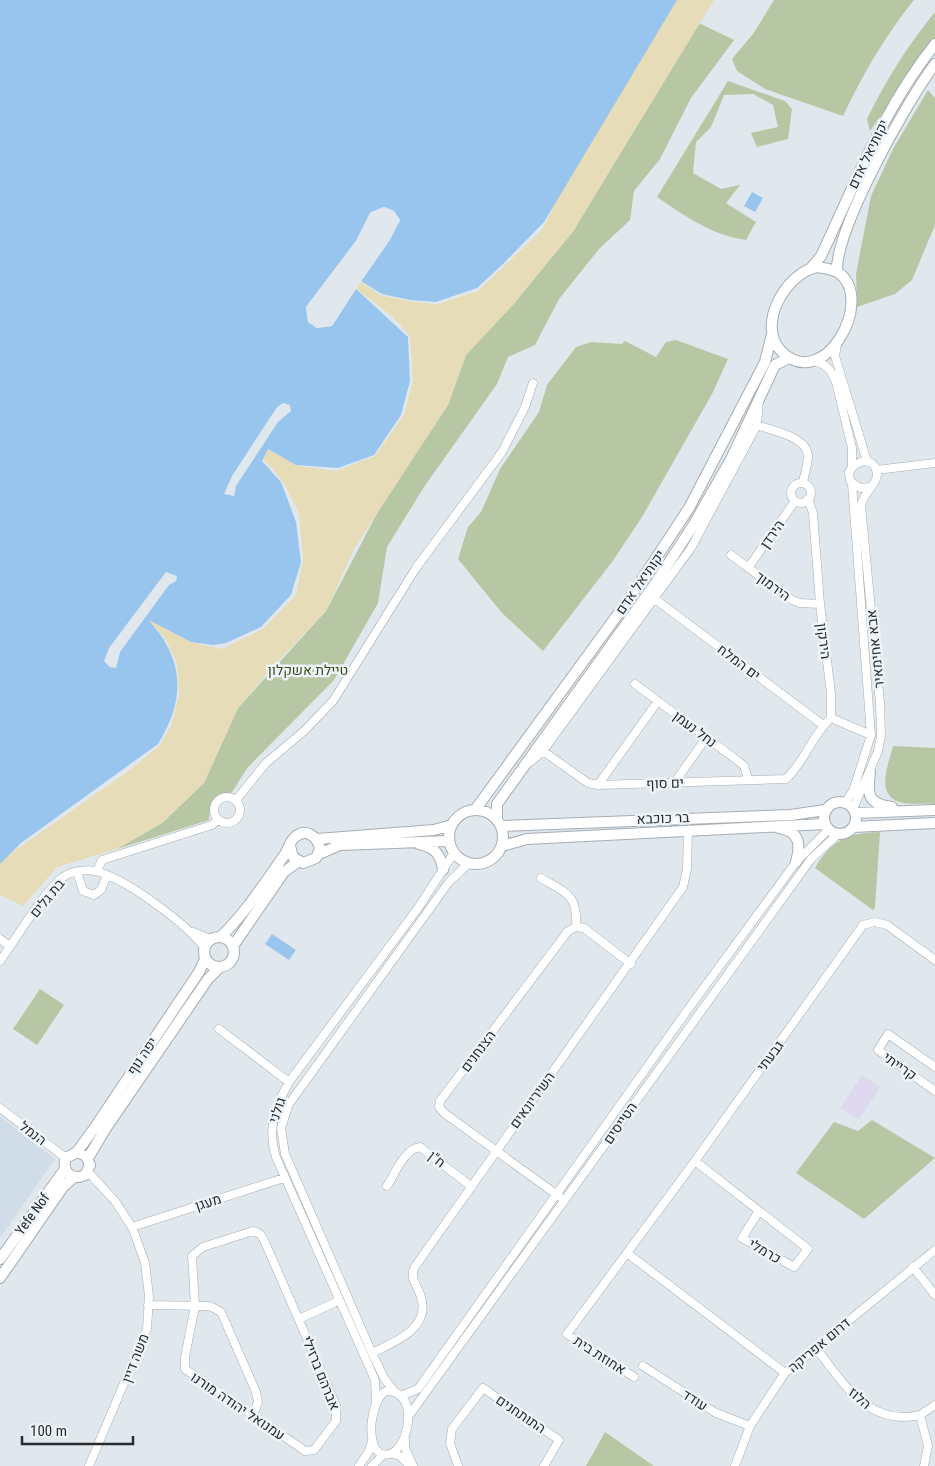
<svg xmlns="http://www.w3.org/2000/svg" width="935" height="1466" font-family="'Roboto Condensed',Heebo,sans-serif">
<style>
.built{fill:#d0dce8}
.education{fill:#ded8ee}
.green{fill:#b7c7a4}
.sand{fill:#e6dcb7}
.water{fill:#98c5ed}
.pier{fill:#e0e7ed}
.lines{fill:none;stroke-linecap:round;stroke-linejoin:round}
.minor-casing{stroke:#a6adb3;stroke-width:9}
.major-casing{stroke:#a6adb3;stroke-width:12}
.minor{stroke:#fff;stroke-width:8}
.major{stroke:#fff;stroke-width:10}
.labels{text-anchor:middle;stroke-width:5;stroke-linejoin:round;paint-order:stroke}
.street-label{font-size:14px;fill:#282b2d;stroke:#edf4fa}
.park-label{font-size:14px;fill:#384b14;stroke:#edf4fa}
</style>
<rect width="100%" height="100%" fill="#e0e7ed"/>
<path class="built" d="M0 1116 55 1159 0 1238Z"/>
<path class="education" d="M862 1075 880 1087 859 1120 840 1108Z"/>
<path class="green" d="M774 0H914C885 36 863 74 843 116L765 89 737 71 732 59 753 34Z
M935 12V38L870 131 867 119C886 80 908 45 935 12Z
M699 23 734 40 691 98 660 159 634 191 630 220 599 249 559 299 535 345 508 357 497 384 424 487 387 547 378 603 334 680 248 767 230 795C213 795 210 805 209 820L117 849 162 823 204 783 238 708 326 611 383 502 448 405 466 355 572 233Z
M728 81 785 101 792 109 788 139 757 147 751 133 778 127 773 105 753 94 724 95 711 127 696 142 693 173 721 189 740 185 726 203 756 222 746 240C714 236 683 215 657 197Z
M928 90 935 98V225L912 280 895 294 857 307 856 274 871 196 893 149Z
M676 340 728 359 712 394 642 517 612 562 543 651 502 613 458 559 468 527 481 512 500 469 539 412 547 385 576 347 591 342 622 344 625 341 656 357 666 342Z
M893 746 935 748V804C924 803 909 805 899 802 875 794 889 763 893 746Z
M880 832 875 907 873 910 815 868C832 839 848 833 880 832Z
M40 989 64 1005 37 1045 13 1029Z
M872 1120 935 1158 864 1219 796 1173 834 1122 858 1131Z
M605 1432 654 1466H586Z"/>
<path class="sand" d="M677 0H714L572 233 513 305 466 355 448 405 354 549 326 611 270 670 238 708 204 783 162 823 117 849 57 867 23 906 0 895V861L130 770 160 745 170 727 179 696 177 663 166 640 148 619 191 642 222 649 263 629 296 595 303 559 299 513 284 484 274 470 262 459 267 449 300 466 336 471 375 456 404 415 413 381 410 336 392 316 356 289 361 282 380 295 413 302 437 304 478 291 543 229 566 179Z"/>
<path class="water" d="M0 0H677L544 222 503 264 477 288 436 302 410 300 382 294 361 281 400 221 394 211 384 207 370 213 356 241 306 307 308 322 317 328 332 326 356 289 408 337 410 381 401 415 374 455 338 468 296 465 268 449 262 461 281 482 296 522 301 562 291 595 261 627 226 643 213 645 191 642 149 620C154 627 161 634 165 642 186 678 178 711 158 744L21 843 0 864Z
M752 192 763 198 755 212 744 206Z
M272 934 296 950 289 960 265 944Z"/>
<path class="pier" d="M384 207 394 211 400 220 390 240 360 283 359 280 388 239 397 221 393 213 384 210 372 214 358 242 309 308 310 321 317 326 331 324 354 288 357 287 332 326 317 328 308 322 306 307 356 241 371 212Z
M283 403 290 405 291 411 278 422 236 486 234 496 224 494 232 476 277 407Z
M166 572 177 576 176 581 169 585 120 652 116 668 110 667 104 661 109 648Z"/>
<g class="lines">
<g class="minor-casing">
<path id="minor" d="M837 344 835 356 867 461
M814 361C826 364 831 369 836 382L852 448V466
M757 425C772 431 807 436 808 456 808 465 804 475 803 483
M876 470 935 463
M791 493a10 10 0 1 1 20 0a10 10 0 1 1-20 0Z
M731 555 792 600 800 603 820 604
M748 568 795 501
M655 599 823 725
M635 684 738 761 744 766 748 779
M831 718 871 735
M543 751 588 783 598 785 786 779C805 761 812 735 831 718V693L820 604 813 513 808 499
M530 762 543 751 691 548 757 425 759 400
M675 782 706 738
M598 785 658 701
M214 810a13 13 0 1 1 26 0a13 13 0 1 1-26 0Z
M236 800 266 763 304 731 333 701 416 568 502 452 525 407 533 383
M845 803 853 791 871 735 852 484
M853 809 878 751 881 736 880 703 861 506C863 493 877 484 877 475 877 456 855 459 849 472L850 481 860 488 870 487
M97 871 102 860 212 825 218 820
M77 872 83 891 94 895 101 890 107 875
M541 878C566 893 578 894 576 927
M193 932 210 939
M0 939 10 946
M0 961C15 940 44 892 62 878 70 871 89 868 99 872 129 881 185 923 204 947
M219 1029 289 1082
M935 1067 888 1034 878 1050 935 1091
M0 1108 66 1158
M695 1161 808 1249 794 1267 742 1238 759 1211
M88 1172 115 1201 133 1229 145 1263 149 1296 147 1329 89 1466
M387 1186C395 1174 404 1149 420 1147L472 1187
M560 1197 444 1113 439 1107 440 1101 568 931 576 927 584 928 631 964
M132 1227 284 1178
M253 1231 260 1234 264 1240 336 1405V1421L314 1450 305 1451 298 1446 185 1369V1357L195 1306 192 1256 203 1247Z
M627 1253 785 1373
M913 1267 935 1295
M148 1305 210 1306 221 1312 256 1392 258 1402 253 1416
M299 1319 338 1301
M816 1348C843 1383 869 1427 920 1415
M372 1353C394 1342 431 1329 421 1297 418 1286 410 1280 414 1268L683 887 687 869 688 830
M643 1366 716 1413 750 1426
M634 1377 567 1334 695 1161 863 925 875 922 887 925 935 960
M386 1391C425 1390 406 1466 380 1453 365 1444 371 1399 386 1391Z
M394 1391 384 1378 372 1353 285 1154 281 1128 289 1104 449 882 469 863
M401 1396 418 1389 689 1008 796 862 828 830
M376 1401 375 1380 276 1157C267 1128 275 1107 289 1082L418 908 454 853
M408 1417 811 859 838 834
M405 1440V1448L413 1466
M393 1454 400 1456 410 1466
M359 1466 369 1451 372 1441
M372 1466 383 1455
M458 1466 450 1443 452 1429 483 1388 559 1440 544 1466
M735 1466 750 1426 785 1373 935 1250
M924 1466 928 1446 920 1415 935 1405"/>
</g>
<g class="major-casing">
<path id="major" d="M817 267C824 268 833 269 839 273 876 301 823 394 781 351 756 325 786 273 817 267Z
M811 268 821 256C857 180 882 111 935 44
M837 272C835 229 907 101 935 64
M870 772C867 794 867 804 892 807
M824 818a16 16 0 1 1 32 0a16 16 0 1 1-32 0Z
M449 837a27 27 0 1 1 54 0a27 27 0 1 1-54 0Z
M475 810 629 599 689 508 765 362 772 334
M855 813 935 810
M497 820V804L655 584 694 524 731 459 775 365 789 358
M501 826 791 815 825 810
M853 827 935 823
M779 828C800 831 801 845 796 862
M317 839 434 830 452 825
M419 844C435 847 441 855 443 870
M502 846 527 839 824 824
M319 854 340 845 449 841
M204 952a15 15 0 1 1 30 0a15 15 0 1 1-30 0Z
M220 937C242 918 266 881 283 857 288 851 289 842 295 837 306 827 318 837 320 849L316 858 303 863 293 857 290 846
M233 946 284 872 299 861
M77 1152 86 1156 90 1165 85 1175C72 1181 61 1172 66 1158L77 1152 93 1130 199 972 205 959
M88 1158 106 1128 208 979 219 968
M0 1259 65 1169
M0 1278 63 1187 74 1177"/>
</g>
<use href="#minor" class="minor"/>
<use href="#major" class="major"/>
</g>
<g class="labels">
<g class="street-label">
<text transform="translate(868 154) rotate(-64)" y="5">יקותיאל אדם</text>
<text transform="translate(772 534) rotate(-55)" y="5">הירדן</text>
<text transform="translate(640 582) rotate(-55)" y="5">יקותיאל אדם</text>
<text transform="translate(773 586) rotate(36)" y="5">הירמוך</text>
<text transform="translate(824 641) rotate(83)" y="5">הירקון</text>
<text transform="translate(875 649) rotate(-96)" y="5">אבא אחימאיר</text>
<text transform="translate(739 662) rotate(37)" y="5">ים המלח</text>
<text transform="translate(695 729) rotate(37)" y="5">נחל נעמן</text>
<text transform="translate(665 783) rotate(-2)" y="5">ים סוף</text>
<text transform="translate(663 818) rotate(-2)" y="5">בר כוכבא</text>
<text transform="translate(47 898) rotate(-50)" y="5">בת גלים</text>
<text transform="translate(478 1051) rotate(-53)" y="5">הצנחנים</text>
<text transform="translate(142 1056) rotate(-56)" y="5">יפה נוף</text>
<text transform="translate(770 1056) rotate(-53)" y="5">גבעתי</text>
<text transform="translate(900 1066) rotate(35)" y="5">קרייתי</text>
<text transform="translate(532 1100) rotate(-54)" y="5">השיריונאים</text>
<text transform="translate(277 1110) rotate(-71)" y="5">גולני</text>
<text transform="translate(620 1123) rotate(-55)" y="5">הטייסים</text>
<text transform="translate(33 1133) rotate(37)" y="5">הנמל</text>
<text transform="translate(437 1159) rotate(38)" y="5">ח"ן</text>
<text transform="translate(208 1202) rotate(-18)" y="5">מעגן</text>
<text transform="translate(32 1214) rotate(-54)" y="5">Yefe Nof</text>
<text transform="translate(765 1251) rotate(30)" y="5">כרמלי</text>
<text transform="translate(819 1345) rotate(-40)" y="5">דרום אפריקה</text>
<text transform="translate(600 1355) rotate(33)" y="5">אחוזת בית</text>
<text transform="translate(135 1358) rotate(-69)" y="5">משה דיין</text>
<text transform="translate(321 1373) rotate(68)" y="5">אברהם ברזילי</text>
<text transform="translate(860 1398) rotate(41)" y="5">הלוז</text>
<text transform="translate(695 1400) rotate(33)" y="5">עודד</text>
<text transform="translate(238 1406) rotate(34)" y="5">עמנואל יהודה מורנו</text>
<text transform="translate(521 1414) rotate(34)" y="5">התותחנים</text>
</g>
<g class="park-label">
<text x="308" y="675">טיילת אשקלון</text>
</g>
</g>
<path d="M22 1436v8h111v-8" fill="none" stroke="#282b2d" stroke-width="2.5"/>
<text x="30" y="1436" font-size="15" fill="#282b2d" stroke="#edf4fa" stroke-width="4" paint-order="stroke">100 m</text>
</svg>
